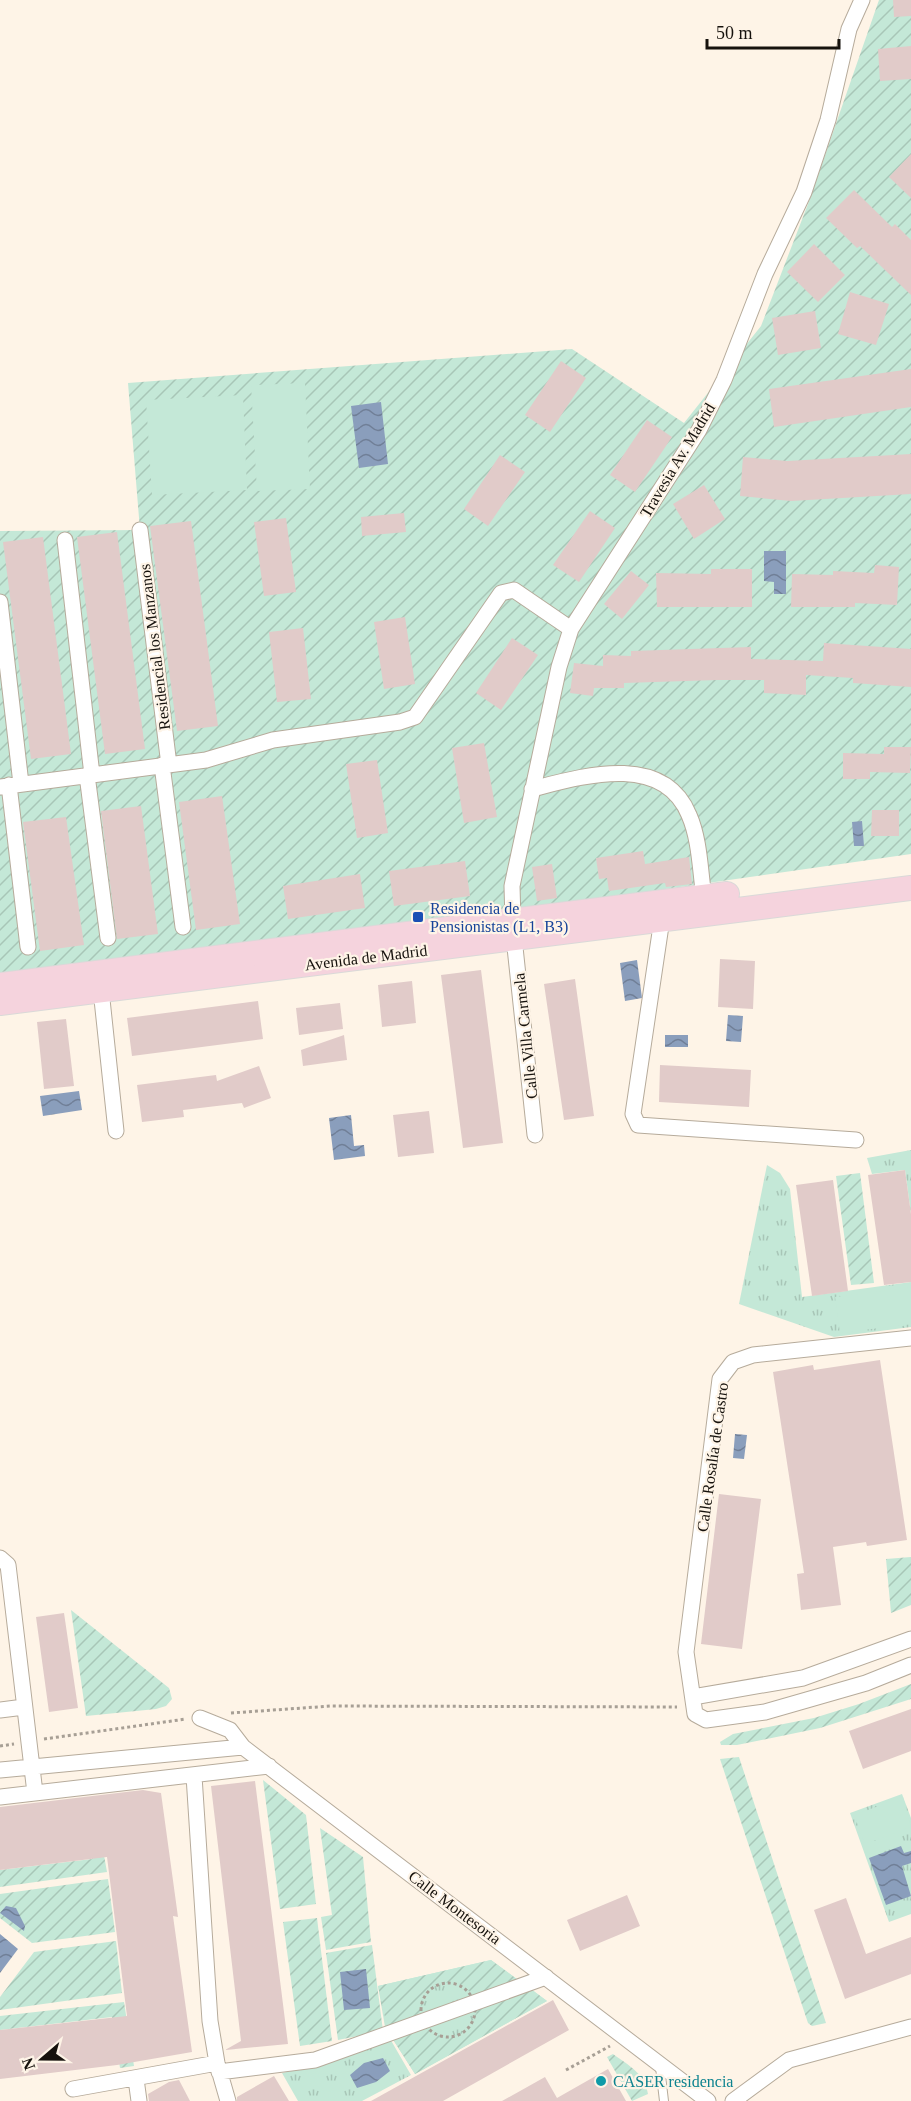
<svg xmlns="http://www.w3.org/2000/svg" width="911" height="2101" font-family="Georgia,serif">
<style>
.grass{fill:url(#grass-tufts)}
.garden{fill:url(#garden-furrows)}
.pitch{fill:#c4e8d7}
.water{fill:url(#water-waves)}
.building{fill:#e1cbc9}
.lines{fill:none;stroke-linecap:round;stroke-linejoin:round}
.lane-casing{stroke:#b6ab9b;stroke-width:10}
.street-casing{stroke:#b6ab9b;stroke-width:17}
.primary-casing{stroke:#dad9d8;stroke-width:26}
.path{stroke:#a79f95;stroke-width:3;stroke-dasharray:3 3;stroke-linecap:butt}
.lane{stroke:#fff;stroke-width:8}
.street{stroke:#fff;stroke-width:15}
.primary{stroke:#f5d3dd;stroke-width:24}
.transit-dot{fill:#1a4fb4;stroke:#fef4e7;stroke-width:2}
.culture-dot{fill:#0f9aa8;stroke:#fef4e7;stroke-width:2}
.labels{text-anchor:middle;stroke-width:4.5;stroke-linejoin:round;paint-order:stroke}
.street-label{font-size:16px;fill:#16120d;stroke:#fef4e7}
.transit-label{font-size:16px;fill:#164399;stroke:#fef4e7;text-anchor:start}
.culture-label{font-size:16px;fill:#0d838f;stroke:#fef4e7;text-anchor:start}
</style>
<defs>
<pattern id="grass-tufts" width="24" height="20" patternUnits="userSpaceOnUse" patternTransform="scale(1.5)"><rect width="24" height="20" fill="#c4e8d7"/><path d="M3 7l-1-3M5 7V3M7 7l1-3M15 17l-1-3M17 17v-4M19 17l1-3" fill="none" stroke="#a8c6b7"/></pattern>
<pattern id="garden-furrows" width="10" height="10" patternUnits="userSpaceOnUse" patternTransform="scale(1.5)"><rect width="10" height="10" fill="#c4e8d7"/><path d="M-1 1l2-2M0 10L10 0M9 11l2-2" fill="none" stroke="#a8c6b7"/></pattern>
<pattern id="water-waves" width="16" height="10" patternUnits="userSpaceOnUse" patternTransform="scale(1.5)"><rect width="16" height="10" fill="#8a9ebc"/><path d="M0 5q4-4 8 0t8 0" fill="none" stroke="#707f97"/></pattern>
</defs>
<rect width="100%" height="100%" fill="#fef4e7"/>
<path class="grass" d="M911 1150V1214L905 1170 872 1174 867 1158Z
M767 1165 780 1173 790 1189 802 1297 911 1282V1327L834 1337 739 1304Z
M902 1794 911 1818V1914L889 1922 850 1813Z
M491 1960 547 2001 415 2074 385 2027 378 1986Z
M389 2037 411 2075 362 2101H298L282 2073 317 2065Z"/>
<path class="garden" d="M879 0H911V854L0 984V531L140 530 128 383 572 349 684 423 761 326 808 204Z
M860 1173 874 1283 851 1285 836 1176Z
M911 1557V1605L891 1613 886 1559Z
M71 1610 169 1688 172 1699 166 1706 156 1709 86 1716Z
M911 1684V1699L820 1728 737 1745H721L720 1742 733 1734 814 1718 859 1704Z
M739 1757 826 2023 812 2026 808 2023 720 1759Z
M263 1780 306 1815 316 1904 280 1909Z
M94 1800 107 1872 0 1887V1870L92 1859Z
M320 1828 363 1857 371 1942 326 1950 321 1917 332 1915Z
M108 1879 115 1932 32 1943 0 1918V1894Z
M317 1918 332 2041 300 2046 283 1922Z
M116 1941 122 1993 0 2010V1997L34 1952Z
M372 1945 383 2031 338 2040 326 1953Z
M491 1960 518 1980 474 1995 457 1982C435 1981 414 1994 422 2019L388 2031 378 1986Z
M531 1989 547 2001 415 2074 392 2038 426 2027C445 2046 476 2036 477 2008Z
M124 2002 134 2066 120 2068 112 2017 0 2030V2016Z
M613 2054C629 2066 645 2073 648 2094L632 2101 607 2057Z"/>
<path class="pitch" d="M305 383 310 489 257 491 251 385Z
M243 395 247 490 152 495 146 400Z
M911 1287V1324L840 1333 835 1297Z
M903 1797 911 1827 865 1844 854 1815Z"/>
<path class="water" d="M381 402 388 464 359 468 351 406Z
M764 551H786V594H774V582L764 581Z
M862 821 864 846H854L852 822Z
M637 960 642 998 625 1001 620 963Z
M728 1015 743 1016 741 1042 726 1041Z
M665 1035H688V1047H665Z
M79 1091 82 1110 43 1116 40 1096Z
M351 1115 354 1146 364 1145 365 1156 334 1160 329 1118Z
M735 1434 747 1435 744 1459 733 1458Z
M901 1846 904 1853 911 1851V1863L902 1866 911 1896 886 1905 869 1858Z
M6 1906 16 1908 25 1926 24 1931 0 1913Z
M0 1934 18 1949 0 1973Z
M366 1969 370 2008 344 2010 340 1972Z
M383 2058 390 2071 376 2082 357 2088 350 2075 364 2063Z"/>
<path class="building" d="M893 0H911V16L894 17Z
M911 46V79L880 81 878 49Z
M911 154V198L889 177Z
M854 190 892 227 895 224 911 240V295L860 246 857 248 826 218Z
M814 244 845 275 818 302 787 272Z
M850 292 889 304 876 345 838 334Z
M815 311 821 348 778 355 772 318Z
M561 361 586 378 550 432 525 415Z
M911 369V407L774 427 769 389Z
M647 420 672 437 635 492 610 475Z
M911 454V494L791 501 740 496 743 457 787 461Z
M500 455 525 472 488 526 464 509Z
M704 485 725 519 694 539 673 504Z
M590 511 615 528 579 582 553 565Z
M404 513 406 532 362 536 361 517Z
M286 518 296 592 264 596 254 522Z
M191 521 218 726 177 731 150 526Z
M117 532 145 749 105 754 77 537Z
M43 537 71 754 31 759 3 542Z
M875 565 899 567 897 605 855 603V607H791L792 574 833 575V571L874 573Z
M711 569H752V607H657L656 573 711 574Z
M631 571 649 585 622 619 604 604Z
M405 617 415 684 384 689 374 622Z
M303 628 311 699 277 702 269 632Z
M512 638 538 655 501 710 476 693Z
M824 643 911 649V687L853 683V678L806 675V695L764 693V680H717L624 683V688H594L593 696 570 693 574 663 603 666V655L631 656V651L751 647V659L823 661Z
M484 743 497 817 464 823 452 748Z
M884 747H911L910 773 870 772V779H843V753L884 754Z
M377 760 388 833 357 838 346 764Z
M222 796 240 924 196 930 179 802Z
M141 806 158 934 117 939 101 811Z
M872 810H899V836H871Z
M66 817 84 945 40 951 23 822Z
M643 851 645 864 689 857 692 884 666 887 665 883 609 891 607 878 599 879 596 858Z
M465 861 470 896 394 906 389 871Z
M552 864 557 898 537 901 532 867Z
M360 874 365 908 288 919 283 886Z
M720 959 755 961 753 1009 718 1007Z
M481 970 503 1143 463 1148 441 975Z
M575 979 594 1116 564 1120 544 984Z
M412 981 416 1023 382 1027 378 985Z
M258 1001 263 1039 132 1056 127 1018Z
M340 1003 343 1029 299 1035 296 1008Z
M66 1019 74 1086 44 1089 37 1022Z
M344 1035 347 1060 303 1066 301 1050Z
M660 1065 751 1070 749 1107 659 1102Z
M259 1066 271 1098 244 1108 242 1103 183 1110 184 1117 142 1122 137 1085 216 1075 217 1081Z
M429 1111 434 1153 398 1157 393 1115Z
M905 1170 911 1214V1282L884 1285 868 1175Z
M833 1180 848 1291 812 1296 796 1185Z
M880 1360 907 1540 867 1546 866 1542 833 1547 841 1605 801 1610 797 1574 804 1573 773 1372 813 1365 814 1370Z
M719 1494 761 1499 742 1649 701 1644Z
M64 1613 78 1708 49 1712 36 1617Z
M911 1709V1751L863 1769 849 1731Z
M255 1781 288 2044 225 2050 241 2041 211 1786Z
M143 1790 161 1793 178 1917 173 1916 192 2052 117 2065 0 2079V2030L127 2016 107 1857 0 1870V1807Z
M627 1895 640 1926 580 1951 567 1920Z
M846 1898 866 1954 911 1937V1974L845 1999 814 1910Z
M553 2000 569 2030 443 2101H371Z
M608 2069 626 2101H502L545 2077 557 2098Z
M274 2076 289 2101H237V2097Z
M179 2080 190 2101H149L148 2094 169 2082Z"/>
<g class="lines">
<g class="lane-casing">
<path id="lane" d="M660 2067 664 2101"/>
</g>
<g class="street-casing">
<path id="street" d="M140 530 169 765
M65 540 92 775
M0 602 21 784
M162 765 183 927
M87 775 108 938
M9 785 28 947
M0 787 206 760 273 740 400 722 415 717 501 593 514 590 571 629
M532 789C583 776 663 752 689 815 700 840 700 871 704 897
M662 919 633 1114 638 1125 856 1140
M513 921 512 886 559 667 571 629 699 430 724 380 765 274 804 192 828 120 849 29 862 0
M514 938 535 1135
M101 990 116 1131
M911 1338 753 1355 733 1362 720 1379 686 1652 695 1714 706 1720 765 1712 866 1683 911 1665
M0 1558 8 1565 35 1793
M693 1697 803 1678 911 1639
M0 1710 24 1707
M200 1718 230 1730 243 1747 708 2101
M0 1770 243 1747
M194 1776 210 2021 217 2063 228 2101
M0 1797 269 1766
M219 2072 315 2060 546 1977
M136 2079 139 2101
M73 2089 217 2063
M733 2101 789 2060 911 2027"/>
</g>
<g class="primary-casing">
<path id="primary" d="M0 985 727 894
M0 1003 911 888"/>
</g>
<path class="path" d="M231 1713 331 1706 677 1707
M44 1739 186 1719
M0 1746 14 1744
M421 2010a27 27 0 1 1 54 0a27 27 0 1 1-54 0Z
M566 2070 610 2046"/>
<use href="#lane" class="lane"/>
<use href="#street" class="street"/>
<use href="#primary" class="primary"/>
</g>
<rect class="transit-dot" x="412" y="911" width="12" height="12" rx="3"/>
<circle class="culture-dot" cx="601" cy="2081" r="6"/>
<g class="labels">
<g class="street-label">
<text transform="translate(677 460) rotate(-59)" y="6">Travesia Av. Madrid</text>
<text transform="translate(154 647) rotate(-97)" y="6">Residencial los Manzanos</text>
<text transform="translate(366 957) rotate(-7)" y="6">Avenida de Madrid</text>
<text transform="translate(525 1036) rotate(-96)" y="6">Calle Villa Carmela</text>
<text transform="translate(712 1457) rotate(-82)" y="6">Calle Rosalía de Castro</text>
<text transform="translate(455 1907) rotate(37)" y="6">Calle Montesoria</text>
</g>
<g class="transit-label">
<text x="430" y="914">Residencia de<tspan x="430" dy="18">Pensionistas (L1, B3)</tspan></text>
</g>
<g class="culture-label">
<text x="613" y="2087">CASER residencia</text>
</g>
</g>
<g transform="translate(42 2059) rotate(250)" stroke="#fef4e7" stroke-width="4.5" paint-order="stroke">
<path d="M0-4.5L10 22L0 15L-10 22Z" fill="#16120d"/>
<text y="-9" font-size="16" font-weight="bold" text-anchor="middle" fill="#16120d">N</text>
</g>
<path d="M707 39v9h132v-9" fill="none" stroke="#16120d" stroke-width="3"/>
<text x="716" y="39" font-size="18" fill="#16120d" stroke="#fef4e7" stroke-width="4.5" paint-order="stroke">50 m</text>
</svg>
